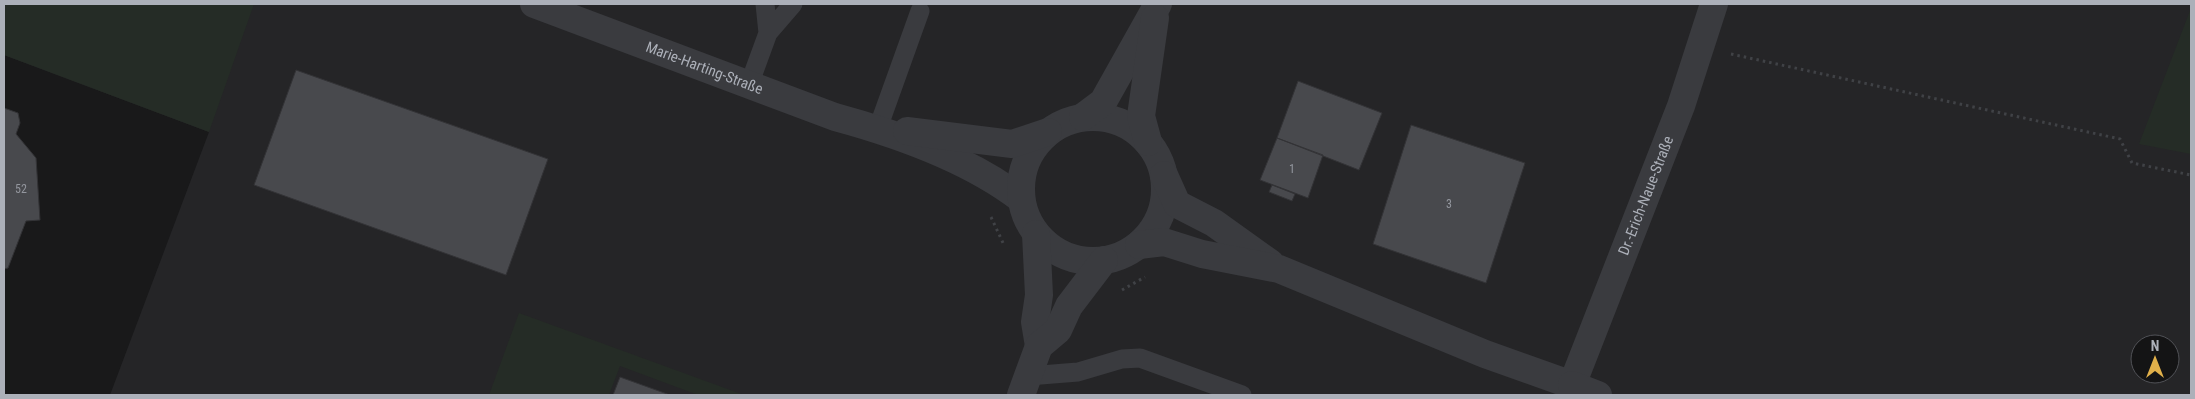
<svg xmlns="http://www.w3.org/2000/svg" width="2195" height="399" font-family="'Roboto Condensed',sans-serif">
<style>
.built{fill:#252527;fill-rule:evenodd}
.green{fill:#252c26}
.building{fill:#48494d;stroke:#333336}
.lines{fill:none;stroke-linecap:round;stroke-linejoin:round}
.path{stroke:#404246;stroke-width:3;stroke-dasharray:2.5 4;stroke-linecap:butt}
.lane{stroke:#3a3b3f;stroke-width:19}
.street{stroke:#3a3b3f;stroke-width:28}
.labels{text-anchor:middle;stroke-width:4;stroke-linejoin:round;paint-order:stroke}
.number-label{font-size:12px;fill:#93969e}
.street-label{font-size:15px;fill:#acb0b9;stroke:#141415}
</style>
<rect width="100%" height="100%" fill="#19191a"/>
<path class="built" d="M4 4H2191V395H110L209 132 4 55ZM2140 344H2170V374H2140Z"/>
<path class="green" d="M4 4H254L209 132 4 55Z
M2191 8V154L2139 144Z
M519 313 744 395H698L620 366 609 395H489Z"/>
<path class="building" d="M296 70 548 159 506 275 254 185Z
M1298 81 1382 113 1359 170 1277 138Z
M4 108 18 113 20 123 16 134 36 158 40 220 26 221 8 268 4 269Z
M1411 125 1525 163 1486 283 1373 244Z
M1277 138 1323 155 1308 198 1260 180Z
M1272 185 1295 194 1292 201 1269 192Z
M620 377 670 395H613Z"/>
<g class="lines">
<path class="path" d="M1731 54 2120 139 2132 163 2191 175
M991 217 1004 245
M1122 290 1145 277"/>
<path class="lane" d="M765 4 768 33
M749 85 768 33 793 4
M878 128 920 11
M1028 376 1078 372 1122 359 1140 358 1242 395"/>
<g class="street">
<path id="s1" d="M534 4 835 117C898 134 969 159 1021 199"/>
<circle cx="1093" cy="189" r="72"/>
<path d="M1083 117 1103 102 1158 4"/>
<path d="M907 131 1012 144 1048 132"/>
<path d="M1148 142 1141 116 1155 18"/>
<path d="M1164 175 1177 204 1214 223 1270 263"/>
<path d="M1036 234 1039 295 1035 322 1039 346"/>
<path id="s2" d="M1139 245 1164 242 1202 254 1279 269 1485 354 1572 385 1681 106 1714 4"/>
<path d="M1572 385 1598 395"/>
<path d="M1021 395 1039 346 1058 330 1069 306 1104 260"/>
</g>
</g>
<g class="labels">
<g class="number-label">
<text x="1292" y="173">1</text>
<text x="21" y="193">52</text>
<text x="1449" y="208">3</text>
</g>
<g class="street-label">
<text dy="5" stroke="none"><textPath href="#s1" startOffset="182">Marie-Harting-Straße</textPath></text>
<text dy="5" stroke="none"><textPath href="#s2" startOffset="662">Dr.-Erich-Naue-Straße</textPath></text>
</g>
</g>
<rect width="2195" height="399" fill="none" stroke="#acb0b9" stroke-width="10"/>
<g transform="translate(2155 359)"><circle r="24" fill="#141415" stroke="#515257"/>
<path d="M0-4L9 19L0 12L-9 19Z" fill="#e1b04a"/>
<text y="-8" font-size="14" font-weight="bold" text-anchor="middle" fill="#acb0b9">N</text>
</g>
</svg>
